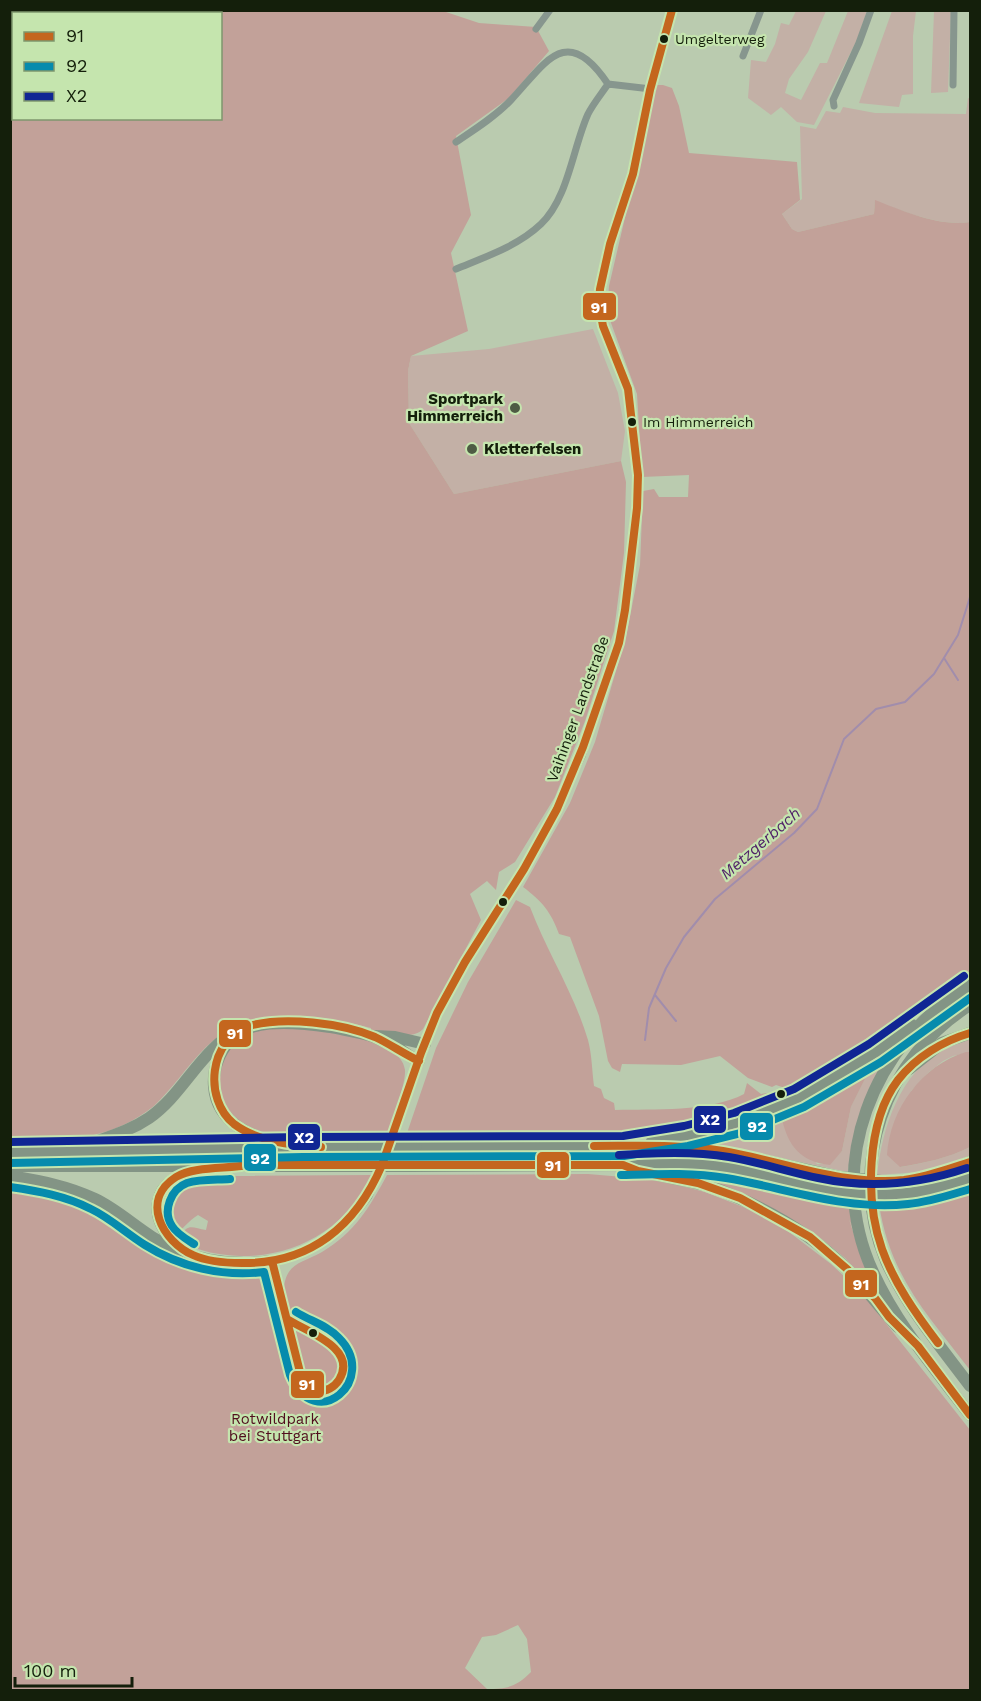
<svg xmlns="http://www.w3.org/2000/svg" width="981" height="1701" font-family="'Work Sans',sans-serif">
<style>
.green{fill:#c3b0a6;fill-rule:evenodd}
.forest{fill:#c2a199;fill-rule:evenodd}
.lines{fill:none;stroke-linecap:round;stroke-linejoin:round}
.stream{stroke:#a18dac;stroke-width:2}
.street{stroke:#87968e;stroke-width:7}
.secondary{stroke:#84948a;stroke-width:9}
.highway{stroke:#839485;stroke-width:12}
.highway-bridge{stroke:#839485;stroke-width:12}
.bus-1-casing{stroke:#c5e5ae;stroke-width:12}
.bus-2-casing{stroke:#c5e5ae;stroke-width:12}
.bus-3-casing{stroke:#c5e5ae;stroke-width:12}
.bus-1{stroke:#c4661e;stroke-width:8}
.bus-2{stroke:#068bad;stroke-width:8}
.bus-3{stroke:#102694;stroke-width:8}
.bus-dot{fill:#141f0b;stroke:#c5e5ae;stroke-width:2}
.poi-dot{fill:#4e5b44;stroke:#c5e5ae;stroke-width:2}
.labels{text-anchor:middle;stroke-width:4.5;stroke-linejoin:round;paint-order:stroke}
.bus-label{font-size:14px;fill:#141f0b;stroke:#c5e5ae;text-anchor:start}
.poi-label{font-size:15px;font-weight:bold;fill:#141f0b;stroke:#c5e5ae;text-anchor:end}
.street-label{font-size:15px;fill:#141f0b;stroke:#c5e5ae}
.park-label{font-size:15px;fill:#510e1e;stroke:#c5e5ae}
.water-label{font-size:16px;font-style:italic;fill:#512268;stroke:#c5e5ae}
.line-badge{stroke:#c5e5ae;stroke-width:2}
.badge-label{font-size:16px;text-anchor:middle;font-weight:bold;fill:#fff}
</style>
<rect width="100%" height="100%" fill="#bacbaf"/>
<path class="green" d="M796 11H826L808 52 789 79 785 93 801 100 820 63H827L848 11H867L857 40 814 125 797 122 781 107 771 115 748 98 751 60 766 62 775 44 781 23 789 25Z
M892 11H916L913 36V94L902 95 899 107 859 103Z
M934 11H951L948 92 931 93Z
M968 98 970 99V222C941 227 903 211 875 201L874 214 798 232 792 229 782 214 802 199 800 126 816 129 826 111 840 113 843 107 875 113 966 114Z
M593 329 618 393 625 431 621 461 454 494 409 423 408 371 411 356 489 349Z
M970 1038V1052L953 1056 943 1061 929 1072 911 1091 901 1167C924 1163 949 1158 970 1147V1157L919 1172 877 1175C883 1125 899 1075 944 1048 952 1043 962 1041 970 1038Z
M899 1040C872 1078 854 1125 848 1172L709 1143 683 1141 704 1136ZM865 1079 851 1107 842 1151 830 1164H817L782 1119Z"/>
<path class="forest" d="M440 10 479 23 536 27 549 51 509 98 456 136 471 215 451 253 468 331 411 356 408 371 409 423 454 494 621 461 626 482 624 553 614 631 585 721 555 797 515 862 499 872 496 890 487 881 470 894 481 920 423 1029C412 1041 386 1032 371 1030V1028C316 1014 250 1004 206 1047 187 1066 173 1088 154 1106 108 1142 66 1140 10 1140L11 125 13 115 14 118H220V14H14L13 101 10 98V11Z
M656 85H663L672 88 679 106 689 153 797 162 800 200 782 214 792 229 798 232 874 214 875 200C903 211 940 227 970 222V977C924 1005 885 1044 839 1071 828 1077 816 1081 805 1086L804 1084 787 1091 782 1087 776 1085 772 1087 748 1078 720 1056 681 1065 622 1064 620 1072 612 1068 608 1061 599 1016 570 937 559 934C551 912 542 901 523 887L570 803 595 742 626 637 640 565 643 491 654 489 659 497H688L689 475 642 477 637 394 607 312 609 286Z
M516 900 530 907C547 952 574 993 588 1040 592 1055 592 1071 594 1086L601 1089 604 1098 614 1103 615 1110C653 1109 710 1112 744 1094L747 1083 761 1094 775 1092 780 1090 783 1093 774 1098 775 1100 757 1109 719 1123 652 1135 419 1137 407 1133 436 1048 468 982Z
M275 1027C302 1029 402 1034 405 1070 406 1085 391 1122 387 1137H309L276 1134 275 1136 254 1131 230 1115 218 1092 221 1059 237 1038 262 1029Z
M966 1052H970V1147C949 1158 924 1163 900 1167L887 1155C890 1109 922 1065 966 1052Z
M860 1077 865 1079 851 1107 842 1151 830 1165C801 1162 788 1146 782 1119L815 1103 854 1078Z
M657 1167 724 1174 850 1201 854 1232 849 1219 863 1263 879 1296 845 1258 823 1240 795 1221 659 1170Z
M588 1174 658 1180 705 1192 756 1212 789 1232 831 1264 862 1293 970 1430V1690H11L10 1181C42 1186 74 1194 102 1210 133 1228 160 1251 193 1263 204 1267 214 1270 225 1271 248 1273 261 1263 274 1290L284 1287C287 1262 303 1263 322 1252 354 1233 370 1207 387 1175ZM518 1625 527 1639 531 1672C516 1687 507 1689 487 1689L465 1668 482 1637 496 1635Z
M373 1175C347 1227 298 1257 240 1256 220 1255 200 1252 182 1242L181 1236C188 1222 194 1229 206 1230L208 1221 198 1215C189 1220 181 1232 173 1235L164 1223 163 1197 176 1181 202 1176Z
M970 1186V1370C928 1315 890 1277 879 1204L935 1196Z"/>
<g class="lines">
<path class="stream" d="M944 658 958 680
M655 995 676 1021
M645 1040 649 1008 666 968 684 937 715 899 794 833 817 809 844 739 876 709 905 702 934 674 958 635 970 597"/>
<path class="street" d="M536 29 550 10
M743 56 761 10
M608 84 651 89
M953 85 954 10
M834 106 833 100 859 43 871 10
M456 142C474 130 496 116 511 100 545 64 566 21 608 84
M456 269C485 257 518 246 541 224 568 199 573 147 588 114 593 104 602 93 608 84"/>
<path class="secondary" d="M272 1261 305 1251 333 1234 356 1212 368 1196 386 1156 419 1061 438 1011 461 968 525 868 546 830 581 756 616 651 622 631 626 601 635 527 638 473 628 386 604 328 599 313V299L611 240 631 182 651 89 672 10"/>
<path class="highway" d="M970 985C872 1043 824 1166 873 1272 897 1325 936 1370 970 1415
M970 1005C885 1058 846 1166 886 1261 907 1307 940 1346 970 1386
M374 1036 395 1037 425 1044
M230 1040C207 1068 207 1107 240 1128 253 1137 273 1141 288 1144
M909 1069 942 1043 970 1033
M652 1141C757 1125 827 1089 912 1025
M416 1146H624L703 1150 740 1155 840 1177
M71 1152C97 1139 124 1135 149 1118 176 1099 191 1070 214 1048 246 1017 290 1021 330 1027 344 1030 361 1032 375 1037 382 1041 392 1045 399 1049 406 1053 411 1058 419 1061
M10 1153 363 1146
M10 1166H357
M409 1166 623 1165C661 1160 701 1163 739 1170 773 1177 806 1187 840 1192
M627 1166C653 1177 683 1178 711 1187 761 1205 808 1231 847 1269 865 1287 880 1309 898 1327
M10 1176C40 1181 68 1186 95 1199 116 1209 133 1225 152 1237 187 1260 231 1267 272 1261
M881 1181C913 1183 942 1174 970 1162
M881 1196C912 1195 941 1189 970 1178
M180 1247C144 1220 152 1175 198 1172"/>
<path class="highway-bridge" d="M363 1146H416
M357 1166H409
M840 1177 881 1181
M840 1192 881 1196"/>
<g class="bus-1-casing">
<path id="bus-1" d="M594 1146C637 1146 680 1144 723 1151 782 1161 842 1186 904 1180 927 1177 948 1169 970 1162
M321 1147C292 1146 258 1142 234 1124 203 1099 209 1039 249 1026 284 1016 342 1023 375 1037 390 1044 404 1054 419 1061
M248 1165H382C356 1226 310 1264 242 1263 226 1263 208 1262 193 1255 162 1241 140 1200 176 1177 194 1166 227 1169 248 1165Z
M382 1165H623L638 1171 698 1183 740 1198 810 1237 847 1269 875 1298 889 1317 918 1346 970 1415
M382 1165 421 1053 437 1013 465 962 524 869 557 809 583 747 619 643 625 610 637 508 638 475 628 389 603 326 599 305 600 289 610 244 633 174 650 90 672 10
M272 1261 300 1372 304 1381 314 1391C324 1392 333 1389 339 1380 359 1348 305 1331 287 1319
M938 1343C916 1314 894 1283 882 1249 865 1201 866 1122 898 1080 916 1057 943 1041 970 1033"/>
</g>
<g class="bus-2-casing">
<path id="bus-2" d="M10 1163 303 1157 624 1156 688 1146 741 1133 804 1107 881 1062 970 998
M621 1175C656 1174 691 1172 726 1178 786 1188 846 1211 908 1204 930 1202 950 1195 970 1189
M10 1187C38 1191 66 1196 91 1209 110 1218 126 1233 145 1245 180 1267 222 1277 264 1272L290 1375C315 1436 380 1379 339 1338 327 1325 310 1321 296 1312
M194 1244C186 1239 177 1234 172 1226 162 1211 171 1189 187 1183 200 1179 216 1180 230 1179"/>
</g>
<g class="bus-3-casing">
<path id="bus-3" d="M10 1142 303 1137 623 1136 684 1126 734 1113 794 1089 869 1044 964 976
M619 1155C656 1153 693 1151 729 1157 759 1162 788 1172 818 1178 869 1189 917 1185 967 1168"/>
</g>
<use href="#bus-1" class="bus-1"/>
<use href="#bus-2" class="bus-2"/>
<use href="#bus-3" class="bus-3"/>
</g>
<g class="bus-dot">
<circle cx="664" cy="39" r="5"/>
<circle cx="632" cy="422" r="5"/>
<circle cx="503" cy="902" r="5"/>
<circle cx="781" cy="1094" r="5"/>
<circle cx="313" cy="1333" r="5"/>
</g>
<g class="poi-dot">
<circle cx="515" cy="408" r="6"/>
<circle cx="472" cy="449" r="6"/>
</g>
<g class="labels">
<g class="bus-label">
<text x="675" y="44">Umgelterweg</text>
<text x="643" y="427">Im Himmerreich</text>
</g>
<g class="poi-label">
<text x="503" y="404">Sportpark<tspan x="503" dy="17">Himmerreich</tspan></text>
<text x="484" y="454" text-anchor="start">Kletterfelsen</text>
</g>
<g class="street-label">
<text transform="translate(578 709) rotate(-70)" y="5">Vaihinger Landstraße</text>
</g>
<g class="park-label">
<text x="275" y="1424">Rotwildpark<tspan x="275" dy="17">bei Stuttgart</tspan></text>
</g>
<g class="water-label">
<text transform="translate(760 843) rotate(-41)" y="6">Metzgerbach</text>
</g>
</g>
<g class="line-badge">
<rect x="582" y="292" width="35" height="29" rx="6" fill="#c4661e"/>
<rect x="218" y="1019" width="34" height="29" rx="6" fill="#c4661e"/>
<rect x="693" y="1105" width="34" height="29" rx="6" fill="#102694"/>
<rect x="739" y="1112" width="35" height="29" rx="6" fill="#068bad"/>
<rect x="287" y="1123" width="34" height="28" rx="6" fill="#102694"/>
<rect x="243" y="1143" width="34" height="29" rx="6" fill="#068bad"/>
<rect x="536" y="1151" width="34" height="28" rx="6" fill="#c4661e"/>
<rect x="844" y="1269" width="34" height="29" rx="6" fill="#c4661e"/>
<rect x="290" y="1370" width="35" height="29" rx="6" fill="#c4661e"/>
</g>
<g class="badge-label">
<text x="599" y="313">91</text>
<text x="235" y="1039">91</text>
<text x="710" y="1125">X2</text>
<text x="757" y="1132">92</text>
<text x="304" y="1143">X2</text>
<text x="260" y="1164">92</text>
<text x="553" y="1171">91</text>
<text x="861" y="1290">91</text>
<text x="307" y="1390">91</text>
</g>
<rect width="981" height="1701" fill="none" stroke="#141f0b" stroke-width="24"/>
<rect x="12" y="12" width="210" height="108" fill="#c5e5ae" stroke="#7e966d" stroke-width="1.5"/>
<rect x="24" y="32" width="30" height="9" fill="#c4661e" stroke="#7e966d" stroke-width="1.5"/>
<text x="66" y="42" font-size="18" fill="#141f0b">91</text>
<rect x="24" y="62" width="30" height="9" fill="#068bad" stroke="#7e966d" stroke-width="1.5"/>
<text x="66" y="72" font-size="18" fill="#141f0b">92</text>
<rect x="24" y="92" width="30" height="9" fill="#102694" stroke="#7e966d" stroke-width="1.5"/>
<text x="66" y="102" font-size="18" fill="#141f0b">X2</text>
<path d="M15 1677v9h117v-9" fill="none" stroke="#141f0b" stroke-width="3"/>
<text x="24" y="1677" font-size="18" fill="#141f0b" stroke="#c5e5ae" stroke-width="4.5" paint-order="stroke">100 m</text>
</svg>
